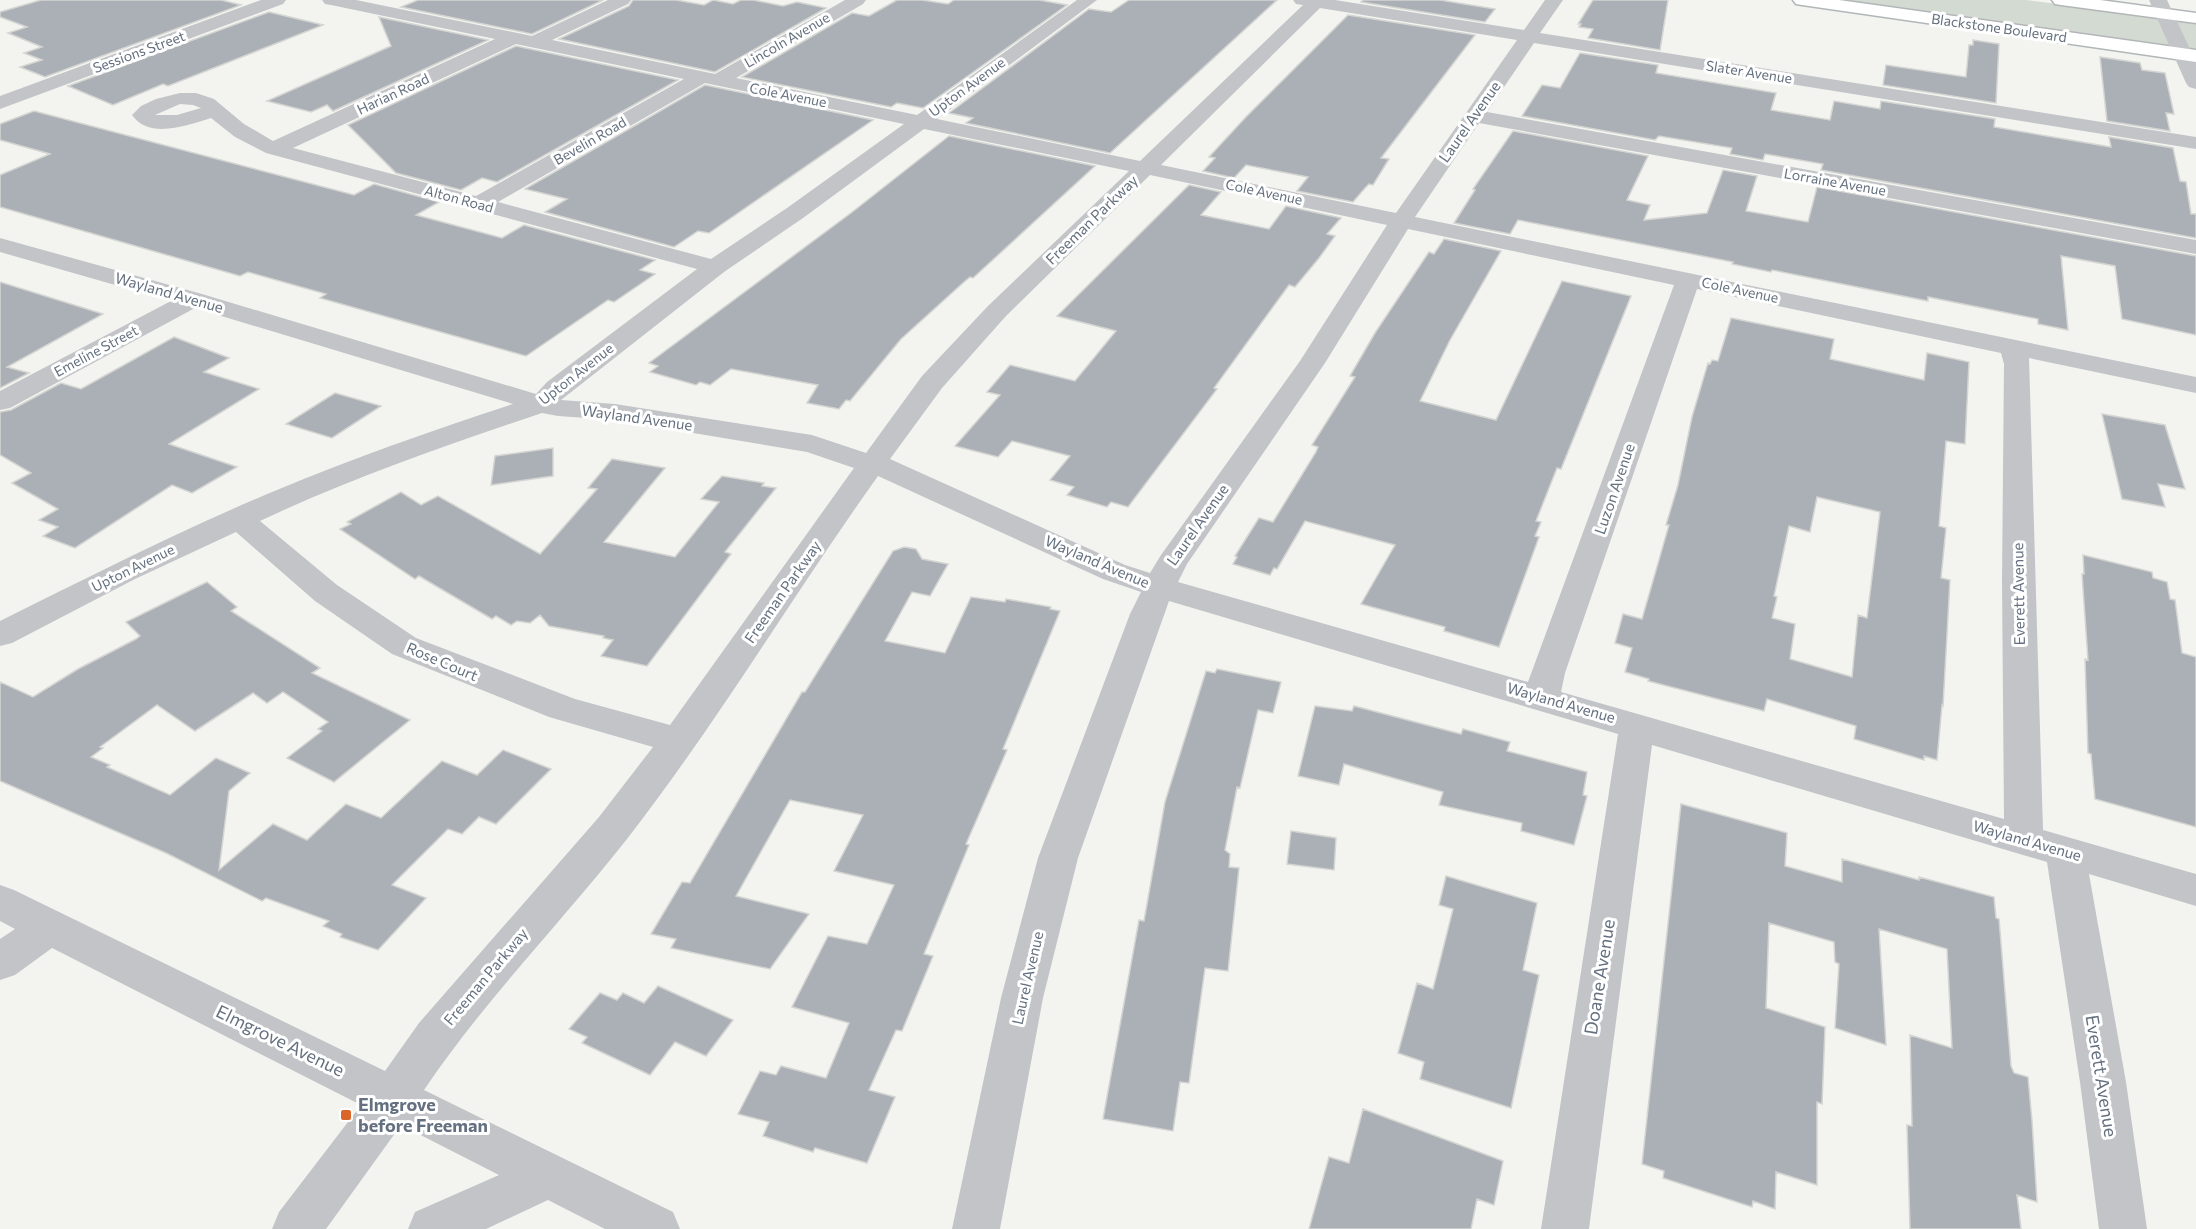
<svg xmlns="http://www.w3.org/2000/svg" width="2196" height="1229" font-family="Commissioner,sans-serif">
<style>
.green{fill:#d3dad1}
.building{fill:#aab0b5;stroke:#d4d5d2;stroke-width:1.5;fill-rule:evenodd}
.lines{fill:none;stroke-linecap:round;stroke-linejoin:round}
.major-casing{stroke:#b2b6b9;stroke-width:3}
.minor{fill:#c2c4c8;fill-rule:evenodd}
.major{fill:#fff;fill-rule:evenodd}
.poi-dot{fill:#da6729;stroke:#fff;stroke-width:2}
.labels{text-anchor:middle;stroke-width:6;stroke-linejoin:round;paint-order:stroke}
.far-street-label{font-size:14px;fill:#64707f;stroke:#fff}
.street-label{font-size:15px;fill:#64707f;stroke:#fff}
.near-street-label{font-size:18px;fill:#64707f;stroke:#fff}
.near-poi-label{font-size:18px;font-weight:bold;fill:#64707f;stroke:#fff;text-anchor:start}
</style>
<rect width="100%" height="100%" fill="#f3f4ef"/>
<path class="green" d="M1829 0H2026L2196 22V51Z"/>
<path class="building" d="M41 0H221L241 5 45 77 20 67 42 60 24 53 42 47 8 33 27 27 0 17V12Z
M418 0H603L532 34 401 7Z
M633 0H676L704 5 713 0 733 4 741 0H753L783 6 797 2 826 8 715 72 559 39 629 6Z
M897 0H922L948 4 954 0H1039L1067 5 923 108 897 103 891 107 742 77 852 13 869 16Z
M1129 0H1277L1110 153 966 123 973 118 949 113 1089 9 1111 12Z
M1363 0H1440L1495 9 1485 22 1361 2Z
M1593 0H1668L1660 50 1588 38 1593 29 1579 27 1581 24H1578Z
M269 12 323 25 168 86 163 84 113 105 68 86Z
M1348 15 1475 35 1381 158 1389 159 1373 185 1369 184 1365 188 1353 202 1297 191 1308 177 1246 165 1234 178 1203 171 1215 158 1209 157 1245 118Z
M379 17 488 40 333 111 327 105 311 112 267 101 391 46Z
M1973 40 1999 44 1996 103 1883 85 1886 65 1966 77 1969 45H1973Z
M516 46 678 80 497 182 482 178 461 190 396 173 348 125Z
M1580 53 1658 65 1656 73 1776 93 1771 110 1830 120 1834 101 1880 109 1881 101 1995 119 1994 127 2111 147 2109 137 2173 148 2180 181 2186 182 2191 214H2196V238L1821 170 1823 164 1765 154 1763 160 1730 154 1732 148 1659 136 1655 140 1522 116 1542 85 1560 88Z
M2100 57 2140 63 2142 70 2165 73 2174 114 2166 113 2170 131 2107 121Z
M705 85 873 120 709 233 698 231 674 247 545 212 567 199 525 189Z
M34 111 354 195 374 184 439 202 416 215 502 238 524 225 655 260 640 270 655 274 614 302 608 300 526 356 320 298 326 294 248 272 240 276 0 207V175L50 154 0 140V124Z
M1513 131 1648 156 1627 200 1650 205 1644 220 1707 213 1723 170 1757 176 1746 211 1808 222 1817 187 2196 256V335L2122 319 2115 266 2061 256 2068 330 2038 324V319L1928 297V301L1772 270 1771 272 1732 264 1733 262 1518 220 1510 234 1454 223 1475 190 1473 189Z
M949 136 1095 166 973 278 970 277 964 282 901 339 850 401 846 400 839 409 807 403 818 385 731 369 710 385 700 382 696 385 650 372 658 366 649 363 851 213Z
M1189 185 1221 192 1201 215 1269 229 1286 206 1341 218 1327 234 1335 236 1319 258 1295 287 1289 285 1214 388 1217 389 1128 507 1111 502 1107 507 1067 495 1074 487 1050 480 1070 456 1012 441 998 457 955 446 1000 395 987 392 1010 365 1075 381 1116 331 1057 316Z
M1444 239 1501 251 1450 340 1420 401 1496 420 1562 281 1631 296 1561 469 1557 468 1536 521 1541 522 1535 536 1539 537 1499 647 1444 631 1445 627 1361 604 1395 545 1305 521 1277 569 1274 568 1270 575 1233 564 1237 557 1235 556 1259 518 1273 522 1316 452 1318 447 1312 445 1355 377 1350 376 1375 333 1429 252 1434 254Z
M0 282 103 314 7 367 29 373 0 388Z
M1731 318 1834 339 1830 359 1924 380 1927 353 1969 362 1965 444 1946 441 1939 526 1946 528 1941 578 1950 580 1943 706 1942 705 1937 760 1924 756V760L1854 739 1856 726 1767 699 1764 711 1648 681 1649 679 1625 672 1632 648 1615 643 1623 614 1642 619 1669 525H1666L1678 485 1692 417 1708 363 1710 364 1712 360 1718 361ZM1817 497 1880 512 1867 618 1858 615 1852 677 1790 659 1795 624 1772 618 1777 597 1774 596 1789 526 1810 532Z
M174 337 229 358 204 372 259 389 169 444 237 467 192 493 172 485 75 548 43 536 58 527 39 520 58 509 12 483 31 473 0 455V412L11 410 61 383 81 389Z
M335 393 381 406 332 438 286 424Z
M2102 414 2165 425 2185 489 2158 484 2165 507 2122 499Z
M553 448V476L491 485 495 456Z
M612 459 665 468 604 542 675 557 719 502 701 499 722 476 764 483 762 486 776 488 725 552 731 554 647 666 601 656 613 640 603 638 604 636 549 626 540 615 530 623 517 621 511 625 496 616 492 619 419 576 415 579 340 529 351 524 347 522 401 492 421 505 438 496 540 554 597 489 588 488Z
M904 547 916 549 922 559 948 564 930 596 912 592 885 641 945 653 971 597 1005 602 1006 599 1051 607 1050 609 1060 611 1003 749 1007 750 966 844 969 845 924 954 933 956 902 1031 896 1030 869 1090 895 1097 867 1163 815 1148 813 1152 763 1136 769 1122 738 1114 760 1071 776 1075 781 1066 826 1078 849 1023 792 1007 828 936 867 944 894 885 834 871 863 815 790 800 736 896 809 914 770 969 671 948 676 939 651 934 682 882 690 883 802 692H805L893 551Z
M2083 555 2152 572 2153 578 2167 582 2170 599 2175 600 2182 653 2196 657V827L2095 799 2091 754 2088 753 2085 659 2088 660 2082 574H2084Z
M207 582 237 607 231 611 320 668 312 673 410 720 334 782 287 758 322 731 318 729 328 722 283 692 267 703 253 693 195 731 157 705 100 747 103 748 91 757 110 765 107 767 170 795 216 758 250 773 229 791 219 870 273 824 307 840 346 804 381 818 442 761 477 775 503 750 551 769 496 824 479 817 462 834 448 829 392 885 426 898 378 950 340 937 342 934 323 926 329 921 266 898 262 901 166 853 0 781V682L33 697 78 669 136 639 140 636 126 622Z
M1217 669 1281 682 1273 713 1258 710 1240 788 1237 787 1225 850 1230 854 1229 867 1239 868 1228 971 1205 968 1189 1083 1180 1082 1173 1131 1103 1119 1139 920 1144 921 1165 802 1206 671 1215 673Z
M1315 706 1352 711 1354 706 1461 734 1463 729 1510 742 1507 751 1587 772 1583 795 1587 796 1574 845 1521 831 1522 823 1439 805 1443 792 1344 764 1339 785 1298 776Z
M1681 804 1787 833 1785 866 1842 882V859L1919 880V877L1994 897 1996 918 1999 919 2011 1066 2014 1073 2028 1077 2032 1121 2037 1202 2017 1195 2021 1229H1910L1907 1125 1912 1126 1910 1035 1952 1048 1947 949 1879 929 1886 1045 1835 1028 1839 964 1835 962 1834 942 1769 923 1766 1008 1825 1027 1822 1104 1817 1102V1185L1776 1172 1775 1209 1753 1201 1752 1207 1663 1178 1664 1171 1642 1164Z
M1291 831 1336 838 1334 870 1287 864Z
M1446 876 1537 903 1523 970 1539 975 1511 1108 1420 1079 1424 1062 1398 1053 1417 983 1433 989 1453 909 1439 905Z
M658 986 733 1020 706 1056 675 1042 650 1075 582 1043 587 1037 569 1029 600 993 617 1000 623 993 644 1003Z
M1363 1109 1503 1161 1494 1205 1477 1199 1471 1229H1309L1329 1157 1349 1163Z"/>
<g class="lines">
<g class="major-casing">
<path id="major" d="M1793 0H1839L2196 50V62L1802 5 1796 4Z
M2052 0H2100L2196 13V23L2061 5 2055 4Z"/>
</g>
<path class="minor" d="M261 0H286L283 4 0 109V96Z
M322 0H356L532 36 608 0H631L628 4 552 40 715 74 845 0H866L863 4 736 78 917 115 1077 0H1097L937 119 1140 161 1303 5 1296 4 1293 0H1335L1524 30 1545 0H1563L1540 33 2196 137V149L1534 43 1487 112 2196 240V254L1479 123 1415 217 2196 377V393L2029 358 2043 830 2196 874V906L2089 874 2126 1082 2147 1229H2099L2080 1082 2047 862 1652 745 1589 1229H1541L1618 734 1169 601 1078 858 1043 998 1000 1229H952L1001 998 1038 858 1130 614 1141 592 1103 579 878 476C793 595 717 723 627 839 560 924 484 1001 424 1090L673 1212 680 1229H605L548 1200 486 1229H408L415 1212 499 1175 401 1125 326 1229H272L279 1212 361 1105 52 948 15 975 0 980V939L15 929 0 921V885L14 890 385 1071 419 1023 599 817 653 747 549 717 392 654 315 601 236 532 135 579 12 643 0 646V621C91 576 183 529 277 490 354 458 433 430 513 404L195 308 10 408 0 410V391L171 301 0 252V238L202 294 536 394 547 382 697 269 266 153 235 137 211 118C188 125 149 140 132 115L141 106 156 99 180 93H196L214 99 244 124 273 141 495 39 331 5 325 4ZM1320 8 1517 40 1396 213 1161 165ZM516 44 684 79 476 196 293 148ZM705 83 904 124 787 208 711 259 498 202ZM180 104 193 105 201 108 177 115H155ZM924 129 1129 171 988 306 922 376 866 453 812 435 615 404 561 400 724 272 803 218ZM1150 175 1387 225 1300 361 1161 555 1150 573 1125 565 890 459 942 388 1006 316ZM1408 229 1674 285 1528 682 1178 582 1187 564 1325 363ZM1697 289 2001 353 2004 364 2002 581 2004 819 1561 692 1565 673ZM542 413 558 416 615 420 807 452 854 468 670 725 575 699 416 638 337 585 260 521C351 478 447 445 542 413Z
M2149 0H2167L2196 62V89L2189 87 2186 83Z"/>
<use href="#major" class="major"/>
</g>
<rect class="poi-dot" x="340" y="1109" width="12" height="12" rx="3"/>
<g class="labels">
<g class="far-street-label">
<text transform="translate(1999 28) rotate(8)" y="5">Blackstone Boulevard</text>
<text transform="translate(787 40) rotate(-30)" y="5">Lincoln Avenue</text>
<text transform="translate(139 52) rotate(-20)" y="5">Sessions Street</text>
<text transform="translate(1749 72) rotate(9)" y="5">Slater Avenue</text>
<text transform="translate(967 87) rotate(-36)" y="5">Upton Avenue</text>
<text transform="translate(393 94) rotate(-25)" y="5">Harian Road</text>
<text transform="translate(788 95) rotate(11)" y="5">Cole Avenue</text>
<text transform="translate(590 141) rotate(-30)" y="5">Bevelin Road</text>
<text transform="translate(1835 182) rotate(10)" y="5">Lorraine Avenue</text>
<text transform="translate(1264 192) rotate(12)" y="5">Cole Avenue</text>
<text transform="translate(459 199) rotate(15)" y="5">Alton Road</text>
<text transform="translate(1740 290) rotate(12)" y="5">Cole Avenue</text>
<text transform="translate(96 351) rotate(-28)" y="5">Emeline Street</text>
<text transform="translate(576 374) rotate(-38)" y="5">Upton Avenue</text>
<text transform="translate(133 568) rotate(-26)" y="5">Upton Avenue</text>
</g>
<g class="street-label">
<text transform="translate(1470 122) rotate(-55)" y="5">Laurel Avenue</text>
<text transform="translate(1092 220) rotate(-44)" y="5">Freeman Parkway</text>
<text transform="translate(169 293) rotate(16)" y="5">Wayland Avenue</text>
<text transform="translate(637 418) rotate(8)" y="5">Wayland Avenue</text>
<text transform="translate(1615 489) rotate(-71)" y="5">Luzon Avenue</text>
<text transform="translate(1198 525) rotate(-55)" y="5">Laurel Avenue</text>
<text transform="translate(1097 562) rotate(23)" y="5">Wayland Avenue</text>
<text transform="translate(783 592) rotate(-55)" y="5">Freeman Parkway</text>
<text transform="translate(2019 594) rotate(-91)" y="5">Everett Avenue</text>
<text transform="translate(442 662) rotate(23)" y="5">Rose Court</text>
<text transform="translate(1561 703) rotate(16)" y="5">Wayland Avenue</text>
<text transform="translate(2027 841) rotate(16)" y="5">Wayland Avenue</text>
<text transform="translate(486 977) rotate(-50)" y="5">Freeman Parkway</text>
<text transform="translate(1028 978) rotate(-77)" y="5">Laurel Avenue</text>
</g>
<g class="near-street-label">
<text transform="translate(1600 977) rotate(-81)" y="6">Doane Avenue</text>
<text transform="translate(280 1041) rotate(26)" y="6">Elmgrove Avenue</text>
<text transform="translate(2101 1076) rotate(81)" y="6">Everett Avenue</text>
</g>
<g class="near-poi-label">
<text x="358" y="1111">Elmgrove<tspan x="358" dy="21">before Freeman</tspan></text>
</g>
</g>
</svg>
